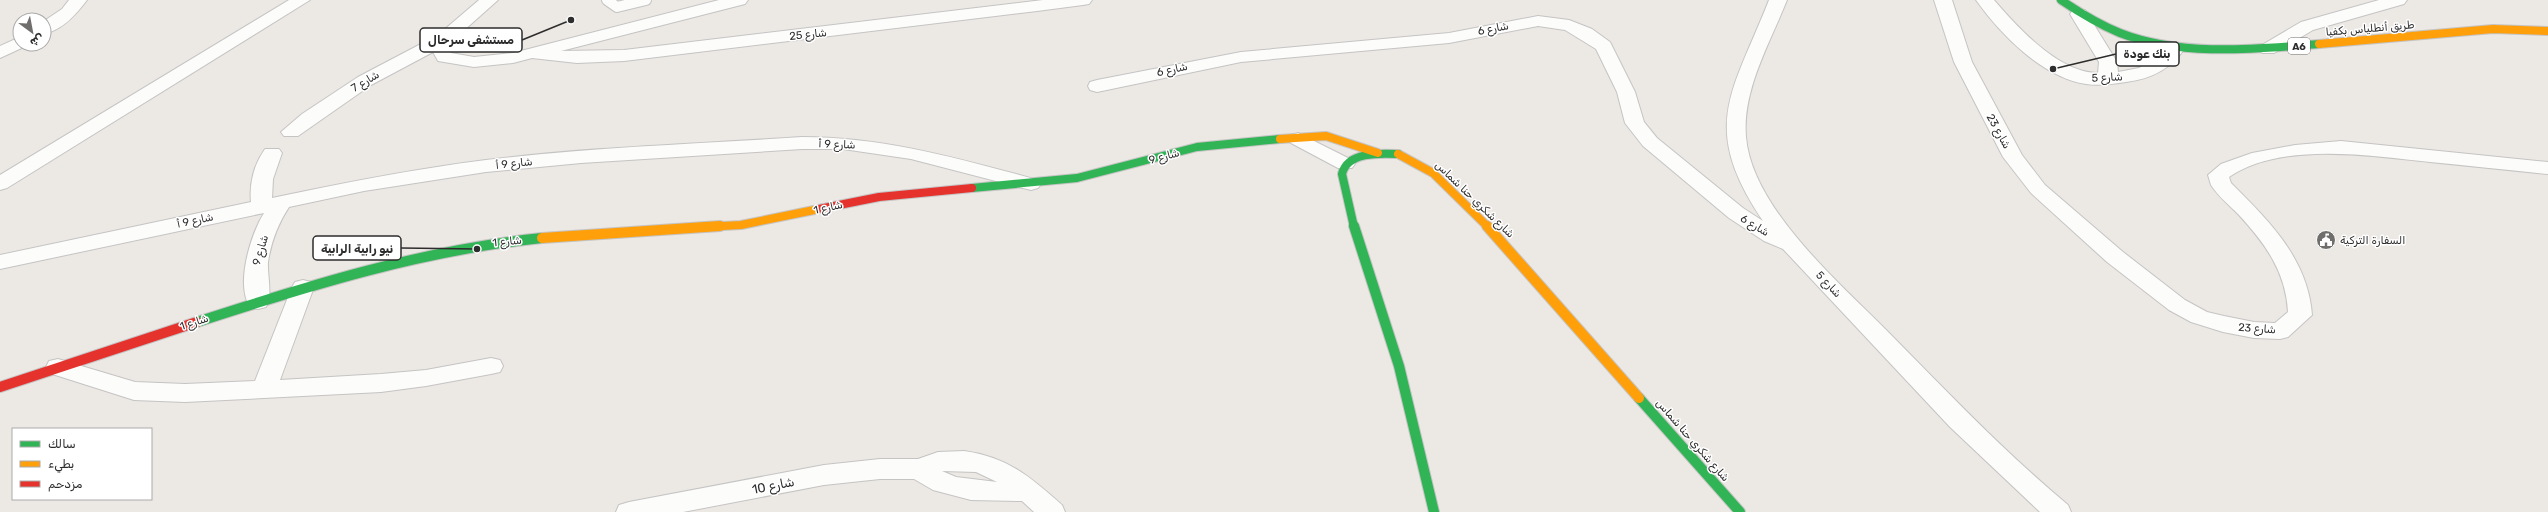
<svg xmlns="http://www.w3.org/2000/svg" width="2548" height="512" font-family="Rubik,Vazirmatn,sans-serif">
<style>
.lines{fill:none;stroke-linecap:round;stroke-linejoin:round}
.lane-casing{stroke:#c5c4c4;stroke-width:12}
.street-casing{stroke:#c5c4c4;stroke-width:2}
.fast-far1-casing{stroke:#c5c4c4;stroke-width:10}
.fast-casing{stroke:#c5c4c4;stroke-width:12}
.slow-far1-casing{stroke:#c5c4c4;stroke-width:10}
.slow-casing{stroke:#c5c4c4;stroke-width:12}
.jam-far1-casing{stroke:#c5c4c4;stroke-width:10}
.jam-casing{stroke:#c5c4c4;stroke-width:12}
.lane{stroke:#fcfcfb;stroke-width:10}
.street{fill:#fcfcfb;fill-rule:evenodd}
.fast-far1{stroke:#30b455;stroke-width:8}
.fast{stroke:#30b455;stroke-width:10}
.slow-far1{stroke:#ff9f0a;stroke-width:8}
.slow{stroke:#ff9f0a;stroke-width:10}
.jam-far1{stroke:#e5322d;stroke-width:8}
.jam{stroke:#e5322d;stroke-width:10}
.labels{text-anchor:middle;stroke-width:3;stroke-linejoin:round;paint-order:stroke}
.shield{fill:#fff;stroke:#6c6c6c;stroke-width:1}
.shield-label{font-size:10px;font-weight:bold;fill:#2d2d2d}
.street-label{font-size:11px;fill:#2d2d2d;stroke:#fff}
.poi-label{font-size:11px;fill:#2d2d2d;stroke:#fff;text-anchor:start}
.near-street-label{font-size:13px;fill:#2d2d2d;stroke:#fff}
.leader{fill:none;stroke:#2d2d2d;stroke-width:1.5}
.callout-dot{fill:#2d2d2d;stroke:#fff;stroke-width:1.5}
.callout{fill:#fff;stroke:#2d2d2d;stroke-width:1.5}
.callout-label{font-size:12px;text-anchor:middle;font-weight:bold;fill:#2d2d2d}
</style>
<rect width="100%" height="100%" fill="#ece8e4"/>
<g class="lines">
<g class="lane-casing">
<path id="lane" d="M607 0 617 7 646 0"/>
</g>
<g class="street-casing">
<path id="street" d="M69 0H87C76 15 62 30 44 34V21L62 9Z
M289 0H310L7 188 0 190V175Z
M479 0H498L452 41 449 48 451 53 474 57 513 53 719 0H748L745 4 561 51 624 50 1043 0H1092L1089 4 1083 5 1037 11 624 61 577 63 532 58 513 63 474 67 438 61 433 52 371 85 298 136H284L281 132 302 114 358 77 438 35Z
M1769 0H1787C1770 43 1742 90 1746 137 1752 211 1847 289 1896 340 1952 397 2007 454 2068 505L2071 512H2040L1950 427 1783 249 1764 241 1729 218 1643 146 1625 123 1617 92 1596 49 1565 30 1538 26 1449 43 1241 62 1097 92 1090 90 1088 86 1090 82 1097 80 1241 52 1449 33 1538 16 1569 20 1592 29 1610 42 1635 92 1644 122 1657 138 1743 208 1763 221C1699 126 1732 94 1769 0Z
M1934 0H1952L1972 62 2022 155 2045 185 2123 252 2185 300 2207 312 2224 316 2254 322 2275 323 2288 312C2286 272 2265 243 2238 214 2229 205 2218 196 2211 185L2208 175 2221 164 2252 153 2295 145 2341 141 2548 162V174C2509 170 2470 166 2430 162 2371 156 2281 141 2229 177L2231 183C2269 221 2308 259 2312 315L2288 337 2280 339 2254 338 2223 332 2191 322 2169 310 2107 262 2031 193 2003 157 1954 62Z
M1976 0H1994C2018 28 2059 73 2098 73L2099 62 2070 14 2073 10H2085L2117 62 2118 72 2139 68 2159 56 2170 44H2182L2185 48C2171 69 2151 79 2126 82 2113 84 2099 86 2086 84 2042 77 2001 35 1976 0Z
M2379 0H2407L2404 4 2313 30 2274 53H2262L2259 49 2262 45 2301 22Z
M20 37V44H28L26 46 0 58V46Z
M1298 133 1352 160 1355 164 1352 168H1338L1291 143 1288 139 1291 135Z
M802 137C884 137 960 159 1038 180L1041 184 1038 188 1031 190 911 159 843 149H802L581 163 486 172 364 191 289 207C278 224 271 242 268 262 267 275 273 296 266 307L258 309 250 307C235 284 251 234 264 213L0 269V255L251 202C249 184 254 164 265 149H279L282 153 273 179 272 198C343 183 414 169 486 160 590 147 697 144 802 137Z
M303 280 311 282 314 287 280 380 381 374 426 370 491 358 500 360 503 366 500 372 491 374 426 386 381 392 185 402 134 400 49 373 46 367 49 361 58 359 135 382 185 384 255 381 292 287 295 282Z
M964 451C1008 457 1030 477 1062 505L1065 512H1034L1022 501 971 500 933 490 914 479H880L824 485 683 512H616L619 505 629 502 824 465 880 459H918L938 452ZM942 471 976 472 997 482 956 477Z"/>
</g>
<g class="fast-far1-casing">
<path id="fast-far1" d="M2061 0C2080 13 2098 24 2120 33 2182 57 2254 49 2319 44
M972 188 1077 178 1197 147 1280 139
M1354 227 1342 174C1347 152 1379 153 1398 154"/>
</g>
<g class="fast-casing">
<path id="fast" d="M1354 226 1399 366 1434 512
M197 322C311 285 423 250 542 238
M1639 398 1740 512"/>
</g>
<g class="slow-far1-casing">
<path id="slow-far1" d="M2319 44 2493 29 2548 31
M1280 139 1326 136 1378 153
M1398 154 1433 173 1488 227
M704 227 741 225 819 209"/>
</g>
<g class="slow-casing">
<path id="slow" d="M1487 226 1639 398
M542 238 720 226"/>
</g>
<g class="jam-far1-casing">
<path id="jam-far1" d="M819 209 879 197 972 188"/>
</g>
<g class="jam-casing">
<path id="jam" d="M0 387 197 322"/>
</g>
<use href="#lane" class="lane"/>
<use href="#street" class="street"/>
<use href="#fast-far1" class="fast-far1"/>
<use href="#fast" class="fast"/>
<use href="#slow-far1" class="slow-far1"/>
<use href="#slow" class="slow"/>
<use href="#jam-far1" class="jam-far1"/>
<use href="#jam" class="jam"/>
</g>
<defs>
<g id="civic-disc" transform="scale(1)"><circle r="9.5" fill="#706e6d" stroke="#fff"/><path d="M-.6-6.5H3V-4.5H.6V-3L4-1V1h2V6H-6V1h2V-1L-.6-3ZM-1.2 2.5V6h2.4V2.5Z" fill="#fff"/></g>
</defs>
<g fill-rule="evenodd">
<use href="#civic-disc" x="2326" y="240"/>
</g>
<g class="labels">
<rect class="shield" x="2288" y="38" width="22" height="16" rx="3"/>
<g class="shield-label">
<text x="2299" y="50">A6</text>
</g>
<g class="street-label">
<text transform="translate(1493 28) rotate(-11)" y="4">شارع 6</text>
<text transform="translate(2370 28) rotate(-5)" y="4">طريق أنطلياس بكفيا</text>
<text transform="translate(808 34) rotate(-6)" y="4">شارع 25</text>
<text transform="translate(1172 69) rotate(-12)" y="4">شارع 6</text>
<text transform="translate(2107 77) rotate(-3)" y="4">شارع 5</text>
<text transform="translate(365 81) rotate(-31)" y="4">شارع 7</text>
<text transform="translate(1999 131) rotate(61)" y="4">شارع 23</text>
<text transform="translate(837 144) rotate(2)" y="4">شارع 9 أ</text>
<text transform="translate(1164 156) rotate(-15)" y="4">شارع 9</text>
<text transform="translate(514 163) rotate(-6)" y="4">شارع 9 أ</text>
<text transform="translate(1475 199) rotate(44)" y="4">شارع شكري حنا شماس</text>
<text transform="translate(828 207) rotate(-12)" y="4">شارع 1</text>
<text transform="translate(195 220) rotate(-12)" y="4">شارع 9 أ</text>
<text transform="translate(1755 225) rotate(31)" y="4">شارع 6</text>
<text transform="translate(507 241) rotate(-6)" y="4">شارع 1</text>
<text transform="translate(260 250) rotate(-74)" y="4">شارع 9</text>
<text transform="translate(1829 284) rotate(46)" y="4">شارع 5</text>
<text transform="translate(194 322) rotate(-18)" y="4">شارع 1</text>
<text transform="translate(2257 328) rotate(4)" y="4">شارع 23</text>
<text transform="translate(1693 440) rotate(49)" y="4">شارع شكري حنا شماس</text>
</g>
<g class="poi-label">
<text x="2340" y="244">السفارة التركية</text>
</g>
<g class="near-street-label">
<text transform="translate(773 485) rotate(-11)" y="5">شارع 10</text>
</g>
</g>
<path class="leader" d="M571 20L522 40M2053 69L2116 54M477 249L401 248"/>
<g class="callout-dot">
<circle cx="571" cy="20" r="4"/>
<circle cx="2053" cy="69" r="4"/>
<circle cx="477" cy="249" r="4"/>
</g>
<g class="callout">
<rect x="420" y="28" width="102" height="24" rx="4"/>
<rect x="2116" y="42" width="63" height="24" rx="4"/>
<rect x="313" y="236" width="88" height="24" rx="4"/>
</g>
<g class="callout-label">
<text x="471" y="44">مستشفى سرحال</text>
<text x="2147" y="58">بنك عودة</text>
<text x="357" y="253">نيو رابية الرابية</text>
</g>
<rect x="12" y="428" width="140" height="72" fill="#ffffff" stroke="#ababab"/>
<rect x="20" y="441" width="20" height="6" fill="#30b455" stroke="#ababab"/>
<text x="48" y="448" font-size="12" fill="#2d2d2d">سالك</text>
<rect x="20" y="461" width="20" height="6" fill="#ff9f0a" stroke="#ababab"/>
<text x="48" y="468" font-size="12" fill="#2d2d2d">بطيء</text>
<rect x="20" y="481" width="20" height="6" fill="#e5322d" stroke="#ababab"/>
<text x="48" y="488" font-size="12" fill="#2d2d2d">مزدحم</text>
<g transform="translate(32 32) rotate(148)"><circle r="19" fill="#ffffff" stroke="#ababab"/>
<path d="M0-3L7 15L0 10L-7 15Z" fill="#706e6d"/>
<text y="-6" font-size="11" font-weight="bold" text-anchor="middle" fill="#2d2d2d">ش</text>
</g>
</svg>
